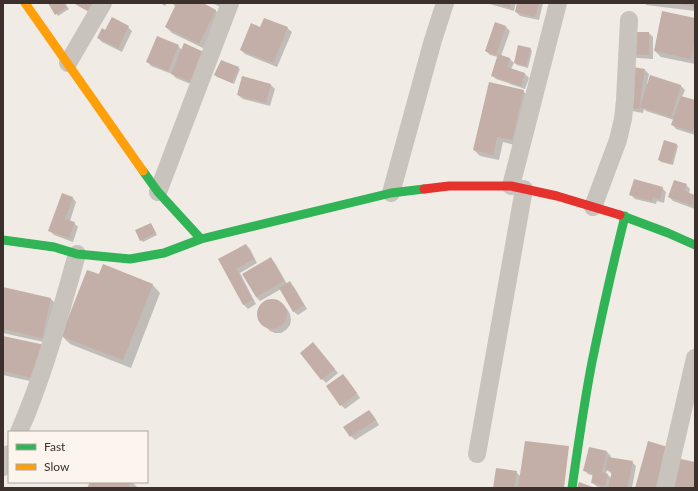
<svg xmlns="http://www.w3.org/2000/svg" width="698" height="491" font-family="Lato,sans-serif">
<style>
.shadow{fill:#0003;fill-rule:evenodd}
.building{fill:#c3afa7}
.lines{fill:none;stroke-linecap:round;stroke-linejoin:round}
.street{stroke:#c9c3be;stroke-width:18}
.fast{stroke:#30b455;stroke-width:9}
.slow{stroke:#ff9f0a;stroke-width:9}
.jam{stroke:#e5322d;stroke-width:9}
</style>
<rect width="100%" height="100%" fill="#f0ebe5"/>
<path class="shadow" d="M49 3H64L69 9 58 16Z
M160 3H167L165 6Z
M172 3H200L215 10 221 16 205 49 172 33 166 27 176 7Z
M211 3H237L221 7Z
M486 3H516L514 11Z
M518 3H543L539 20 520 16 516 12Z
M645 3H695V11L646 5Z
M695 19V64L661 57 655 51Z
M496 23 506 27 510 31 501 56 510 59 514 63 511 69 525 74 529 78 525 89 496 79 492 75 498 57 490 55 486 51Z
M128 27 132 31 122 52 102 42 98 38Z
M287 28 292 32 277 67 245 54 241 50Z
M633 33H649L653 37V59L637 58 633 54Z
M178 46 182 50 198 87 176 78 172 74 151 66 147 61Z
M530 49 532 51 528 68 517 65 515 63Z
M238 68 240 69 234 84 217 77 215 75Z
M645 70 649 74 647 84 680 85 685 90 682 97 695 101V135L676 129 672 124 674 120 646 111 644 109 643 113 632 111Z
M271 85 275 89 270 106 243 99 238 95Z
M523 91 529 97 518 146 503 142 499 160 480 156 474 150Z
M676 145 678 146 673 165 661 162 659 160Z
M686 185 690 189 689 194 695 196V209L673 201 669 197Z
M662 188 666 192 664 203 657 201 656 204 635 199 631 195Z
M72 197 76 202 70 221 74 223 78 227 73 242 54 235 50 231Z
M151 224 157 235 143 242 141 240Z
M246 245 250 249 257 263 240 273 256 304 248 309 244 305 220 259Z
M271 259 275 263 287 284 290 283 294 287 307 309 298 315 293 311 281 289 260 301 256 297Z
M153 285 160 293 131 368 70 344 62 336Z
M3 288 51 299 57 305 48 343 3 333Z
M272 300 277 301 282 304 287 309 290 314 291 320 290 325 286 330 281 333H275L270 331 261 322 258 317 259 311 261 306 266 302Z
M3 337 43 384 3 375Z
M317 348 338 373 326 383 322 379Z
M343 375 347 379 360 398 345 409 341 405Z
M369 411 373 415 379 425 355 440 351 436Z
M607 452 611 456 610 458 632 462 636 466 632 488H603L596 486 592 482 594 476 588 474 584 470ZM607 470 612 474 611 478 608 475 606 474Z
M516 472 521 477 570 488H494Z
M91 482H132L137 487V488H88Z"/>
<path class="building" d="M48 3H65L67 7 55 15Z
M73 3H97L91 13Z
M174 3H203L216 10 199 44 165 27 176 4Z
M495 3H511L510 8Z
M517 3H539L535 17 515 12Z
M678 3H695V6L678 4Z
M662 11 695 18V38L691 59 654 51Z
M112 17 129 26 118 48 97 38 102 28 105 30Z
M264 18 288 27 273 63 240 50 251 23 260 27Z
M495 22 506 26 496 55 485 51Z
M632 32H649V55L632 54Z
M157 36 179 45 168 71 146 62Z
M184 43 206 53 194 83 171 74Z
M518 45 531 48 526 66 514 63Z
M498 54 510 58 507 67 525 73 521 86 491 76Z
M221 60 239 67 232 83 214 75Z
M632 67 645 69 639 109 626 107Z
M650 75 681 85 671 117 640 107Z
M242 76 271 84 266 103 237 95Z
M489 82 524 90 512 140 497 137 493 155 473 150Z
M681 96 695 100V124L692 132 671 125Z
M664 140 677 144 671 164 658 160Z
M634 179 663 187 660 199 653 197 652 201 629 195Z
M674 180 687 184 684 191 695 195 691 205 668 197Z
M62 193 73 197 65 219 75 222 69 238 48 231Z
M151 223 156 233 140 241 135 230Z
M246 244 254 259 236 269 253 300 243 305 218 259Z
M271 257 284 281 256 297 242 274Z
M103 264 153 284 123 360 61 336 87 270 99 274Z
M290 281 304 305 293 312 279 288Z
M3 287 51 298 42 338 3 329Z
M257 314a15 15 0 1 1 30 0a15 15 0 1 1-30 0Z
M3 336 45 345 37 379 3 371Z
M313 342 335 369 321 380 300 353Z
M343 374 357 393 340 406 326 386Z
M369 410 376 420 350 437 343 427Z
M525 441 569 446 564 488H518Z
M648 441 671 448 660 488H635Z
M589 447 607 451 602 472 608 474 605 486 591 483 593 473 583 471Z
M608 457 633 461 627 488H608L612 471 605 470Z
M676 458 695 462V488H670Z
M496 468 517 471 514 488H493Z
M90 482H131L128 488H87Z
M579 482 595 488H577Z"/>
<g class="lines">
<path class="street" d="M68 63 103 3
M511 186 558 3
M158 192 230 3
M391 193 433 40 445 3
M593 207 618 140 623 119 625 100 629 20
M19 432C44 375 60 314 77 254
M477 454 524 189
M3 467 9 454
M665 488 695 358"/>
<path class="fast" d="M143 171 158 192 201 239
M620 215 668 233 695 245
M3 240 54 247 77 254 130 259 164 253 201 239 391 193 424 189
M572 488C578 446 584 403 592 362 602 313 613 264 625 216"/>
<path class="slow" d="M25 3 143 171"/>
<path class="jam" d="M424 189 449 186H511L557 196 620 215"/>
</g>
<rect width="698" height="491" fill="none" stroke="#3b302b" stroke-width="8"/>
<rect x="8" y="431" width="140" height="52" fill="#fbf5ee" stroke="#aea6a0"/>
<rect x="16" y="444" width="20" height="6" fill="#30b455" stroke="#aea6a0"/>
<text x="44" y="451" font-size="12" fill="#3b302b">Fast</text>
<rect x="16" y="464" width="20" height="6" fill="#ff9f0a" stroke="#aea6a0"/>
<text x="44" y="471" font-size="12" fill="#3b302b">Slow</text>
</svg>
